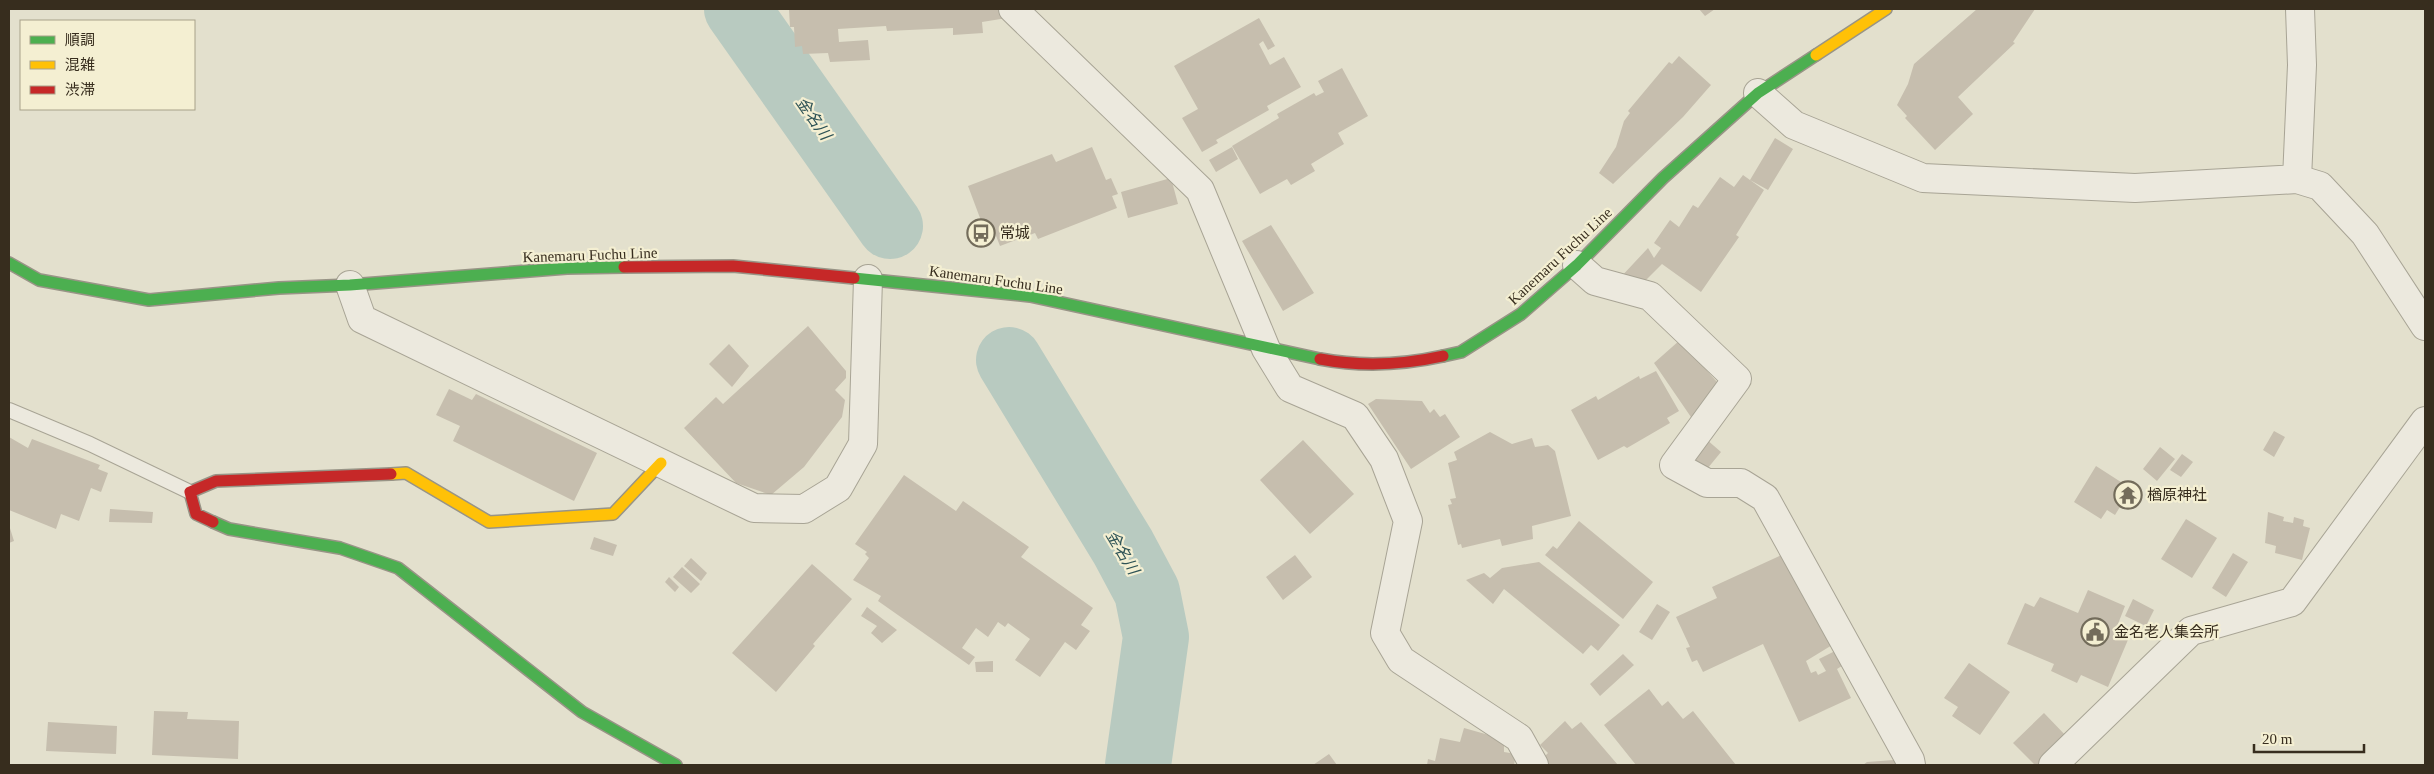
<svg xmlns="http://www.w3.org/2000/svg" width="2434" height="774" font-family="'Times New Roman','Noto Sans JP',serif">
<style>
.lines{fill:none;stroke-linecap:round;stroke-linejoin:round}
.river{stroke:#b8cac0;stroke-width:66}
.building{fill:#c6beae}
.lane-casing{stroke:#a8a495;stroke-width:16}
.street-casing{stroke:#a8a495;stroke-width:30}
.fast-casing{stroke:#989486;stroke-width:14}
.slow-casing{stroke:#989486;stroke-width:14}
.jam-casing{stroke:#989486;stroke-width:14}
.lane{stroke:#ece9de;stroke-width:14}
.street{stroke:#ece9de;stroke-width:28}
.fast{stroke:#4caf50;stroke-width:11}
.slow{stroke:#ffc107;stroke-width:11}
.jam{stroke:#c62828;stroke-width:11}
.labels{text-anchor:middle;stroke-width:4.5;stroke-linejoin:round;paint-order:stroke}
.poi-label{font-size:15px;fill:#372d1e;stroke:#f4efd2;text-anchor:start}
.street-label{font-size:15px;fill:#372d1e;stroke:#f4efd2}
.water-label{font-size:16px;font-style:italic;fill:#2e5356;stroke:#f4efd2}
</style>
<rect width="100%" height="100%" fill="#e3e0cd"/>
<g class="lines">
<path class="river" d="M737 9 890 226
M1009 360 1123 547 1147 592 1156 637 1138 765"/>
</g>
<path class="building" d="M789 9H1002L1007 18 982 22 983 33 953 35V28L887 31 886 26 838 29 839 42 868 40 870 60 830 62 828 53 803 54 802 46 795 47 794 27H790Z
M1699 9H1715L1705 16Z
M1977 9H2035L2013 42 2015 43 1958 97 1973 114 1935 150 1905 118 1907 116 1897 105 1908 84 1914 64Z
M1259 18 1275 46 1268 50 1263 41 1259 44 1270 65 1284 57 1301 87 1267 106 1269 110 1216 140 1218 143 1202 152 1182 118 1198 109 1174 66Z
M1679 56 1711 85 1683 117 1613 184 1599 173 1616 147 1624 121 1630 113 1628 111 1669 62 1672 64Z
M1342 68 1368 116 1338 133 1344 144 1311 164 1315 171 1291 185 1287 179 1260 194 1232 146 1279 118 1277 114 1314 93 1316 96 1324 92 1318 81Z
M1775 138 1793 149 1768 190 1750 180Z
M1092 147 1106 180 1111 178 1118 194 1112 196 1117 208 1038 239 1035 233 1000 246 991 223 983 226 968 186 1052 154 1056 162Z
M1232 147 1238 159 1216 172 1209 160Z
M1743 175 1764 190 1736 235 1739 237 1701 292 1662 264 1638 288 1619 279 1648 248 1654 258 1661 248 1654 243 1670 220 1679 227 1693 205 1698 208 1720 177 1734 187Z
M1171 178 1178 204 1128 218 1121 192Z
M1271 225 1314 293 1283 311 1242 241Z
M808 326 846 371V378L835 390 845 400 842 417 804 467 771 495 736 483 684 428 716 397 723 404Z
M1680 340 1724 390 1693 420 1654 363Z
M729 344 749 366 732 387 709 364Z
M1656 371 1679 411 1667 418 1670 423 1627 448 1624 446 1598 460 1571 410 1596 396 1598 400 1639 376 1640 379Z
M449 389 472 400 476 394 597 453 574 501 453 441 460 426 436 415Z
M1376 399 1422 401 1430 413 1434 409 1440 417 1445 414 1460 437 1411 469 1368 404Z
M2274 431 2285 437 2274 457 2263 450Z
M1490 432 1512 444 1532 438 1535 447 1548 445 1555 451 1571 516 1532 526 1533 539 1502 546 1500 539 1462 548 1461 544 1458 545 1448 505 1452 504 1450 499 1456 498 1448 463 1457 460 1454 452Z
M9 437 28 448 32 439 100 465 98 469 108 473 101 492 91 488 79 521 61 514 56 529 9 510Z
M1706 439 1721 452 1703 474 1689 462Z
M1303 440 1354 494 1310 534 1260 480Z
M2160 447 2175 459 2157 481 2143 469Z
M2182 454 2193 462 2181 477 2170 470Z
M2096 466 2124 484 2118 492 2126 497 2115 515 2107 510 2101 519 2074 502Z
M904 475 956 511 963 501 1029 547 1021 557 1093 608 1081 625 1090 631 1076 650 1065 642 1040 677 1015 660 1030 639 1008 623 1005 627 998 622 988 637 976 628 962 648 975 657 969 665 878 601 881 596 853 580 869 558 865 554 867 552 855 544Z
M110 509 153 512 152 523 109 522Z
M2268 512 2284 517 2283 521 2293 523 2294 517 2304 520 2303 526 2310 528 2302 560 2275 553 2276 546 2265 543Z
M2186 519 2217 538 2192 578 2161 559Z
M1579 521 1653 582 1623 619 1545 555 1553 546 1557 549Z
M9 525 14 541 9 543Z
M594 537 617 545 613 556 590 549Z
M1788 552 1842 639 1806 661 1811 673 1816 671 1818 675 1826 671 1819 659 1837 650 1845 664 1837 669 1851 698 1799 722 1763 644 1703 672 1697 660 1692 662 1686 648 1690 647 1676 617 1717 598 1712 587Z
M2233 553 2248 562 2226 597 2212 588Z
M1295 555 1312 577 1283 600 1266 577Z
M691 558 707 573 701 581 684 566Z
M1539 562 1620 625 1598 651 1591 645 1583 654 1504 589 1493 604 1466 580 1484 573 1490 578 1502 568Z
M812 564 852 599 813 644 815 646 776 692 732 653Z
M682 567 700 584 691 593 673 577Z
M669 577 679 587 675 592 665 582Z
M2088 590 2125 606 2116 629 2130 635 2108 687 2081 675 2077 683 2051 671 2054 664 2007 644 2025 603 2034 607 2040 597 2078 613Z
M2133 599 2154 610 2146 626 2125 616Z
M1657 604 1670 612 1652 640 1639 632Z
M867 607 897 630 882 643 871 633 877 626 861 616Z
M1623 654 1634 665 1600 696 1590 684Z
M993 661V672H976L975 662Z
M1969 663 2010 692 1980 735 1952 716 1958 707 1944 698Z
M1649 689 1662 706 1668 701 1683 719 1693 711 1736 765H1636L1604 725Z
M154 711 188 712 187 719 239 721 238 759 152 755Z
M2044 713 2068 738 2040 765H2035L2013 743Z
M1565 721 1572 729 1581 722 1618 765H1550L1543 758 1548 753 1540 745Z
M48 722 117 726 116 754 46 751Z
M1464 728 1496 737 1504 744V752L1516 754 1514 765H1427L1428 759 1435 761 1440 738 1460 742Z
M1329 754 1337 765H1313Z
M1894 760 1896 765H1863L1867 762Z"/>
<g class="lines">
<g class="lane-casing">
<path id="lane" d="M9 410 90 444 190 492"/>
</g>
<g class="street-casing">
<path id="street" d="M1013 9 1200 190 1266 349 1290 388 1355 416 1384 459 1408 521 1385 633 1401 660 1519 738 1534 765
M1758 93 1794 125 1923 178 2135 188 2297 179 2320 186 2365 234 2425 326
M2297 179 2302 65 2300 9
M1577 265 1595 281 1650 296 1737 379 1674 465 1707 483H1741L1765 498 1910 760 1911 765
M350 285 362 319 754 508 804 509 838 488 863 444 868 279
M2053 765 2191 631 2292 602 2425 421"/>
</g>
<g class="fast-casing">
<path id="fast" d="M9 263 39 280 149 300 279 288 350 285 567 268 624 267
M854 278 1030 296 1320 359
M1443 356 1461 352 1521 314 1577 265 1663 178 1758 93 1816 55
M213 522 229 529 340 548 398 568 582 712 676 765"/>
</g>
<g class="slow-casing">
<path id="slow" d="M1816 55 1886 9
M391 474 406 473 489 522 613 514 661 463"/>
</g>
<g class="jam-casing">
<path id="jam" d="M624 267 733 266 854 278
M1320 359C1362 367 1402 365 1443 356
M213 522 196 514 190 492 216 481 391 474"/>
</g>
<use href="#lane" class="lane"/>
<use href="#street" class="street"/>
<use href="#fast" class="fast"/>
<use href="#slow" class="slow"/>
<use href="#jam" class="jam"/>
</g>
<defs>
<g id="bus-ring" transform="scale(1.4375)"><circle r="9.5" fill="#f4efd2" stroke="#736c5b" stroke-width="1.5"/><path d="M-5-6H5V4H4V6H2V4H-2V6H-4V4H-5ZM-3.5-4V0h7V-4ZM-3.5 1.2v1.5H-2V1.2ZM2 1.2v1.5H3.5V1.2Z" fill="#736c5b"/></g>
<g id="temple-ring" transform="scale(1.4375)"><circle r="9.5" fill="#f4efd2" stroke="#736c5b" stroke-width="1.5"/><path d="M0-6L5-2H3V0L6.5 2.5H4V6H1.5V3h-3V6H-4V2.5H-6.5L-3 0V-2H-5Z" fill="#736c5b"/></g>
<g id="civic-ring" transform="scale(1.4375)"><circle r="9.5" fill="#f4efd2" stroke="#736c5b" stroke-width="1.5"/><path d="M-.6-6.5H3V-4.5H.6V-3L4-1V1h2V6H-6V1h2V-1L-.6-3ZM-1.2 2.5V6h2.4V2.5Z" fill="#736c5b"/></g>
</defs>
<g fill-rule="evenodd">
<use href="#bus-ring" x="981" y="233"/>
<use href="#temple-ring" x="2128" y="495"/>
<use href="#civic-ring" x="2095" y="632"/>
</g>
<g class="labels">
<g class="poi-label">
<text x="1000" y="238">常城</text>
<text x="2147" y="500">楢原神社</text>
<text x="2114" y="637">金名老人集会所</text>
</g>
<g class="street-label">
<text transform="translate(590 255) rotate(-2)" y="5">Kanemaru Fuchu Line</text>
<text transform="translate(1560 256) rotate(-43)" y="5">Kanemaru Fuchu Line</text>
<text transform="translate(996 280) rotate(8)" y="5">Kanemaru Fuchu Line</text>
</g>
<g class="water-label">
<text transform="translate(814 118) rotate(55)" y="6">金名川</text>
<text transform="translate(1123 552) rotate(59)" y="6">金名川</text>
</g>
</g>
<rect width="2434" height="774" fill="none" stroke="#372d1e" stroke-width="20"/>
<rect x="20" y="20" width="175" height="90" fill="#f4efd2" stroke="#a8a18a"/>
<rect x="30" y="36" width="25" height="8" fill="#4caf50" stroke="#a8a18a"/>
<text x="65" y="45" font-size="15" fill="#372d1e">順調</text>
<rect x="30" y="61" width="25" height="8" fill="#ffc107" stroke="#a8a18a"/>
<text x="65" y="70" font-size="15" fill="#372d1e">混雑</text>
<rect x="30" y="86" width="25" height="8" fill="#c62828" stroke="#a8a18a"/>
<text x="65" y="95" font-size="15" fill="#372d1e">渋滞</text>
<path d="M2254 744v8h110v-8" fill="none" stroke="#372d1e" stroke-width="2.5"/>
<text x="2262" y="744" font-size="15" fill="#372d1e" stroke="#f4efd2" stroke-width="4" paint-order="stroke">20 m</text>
</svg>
